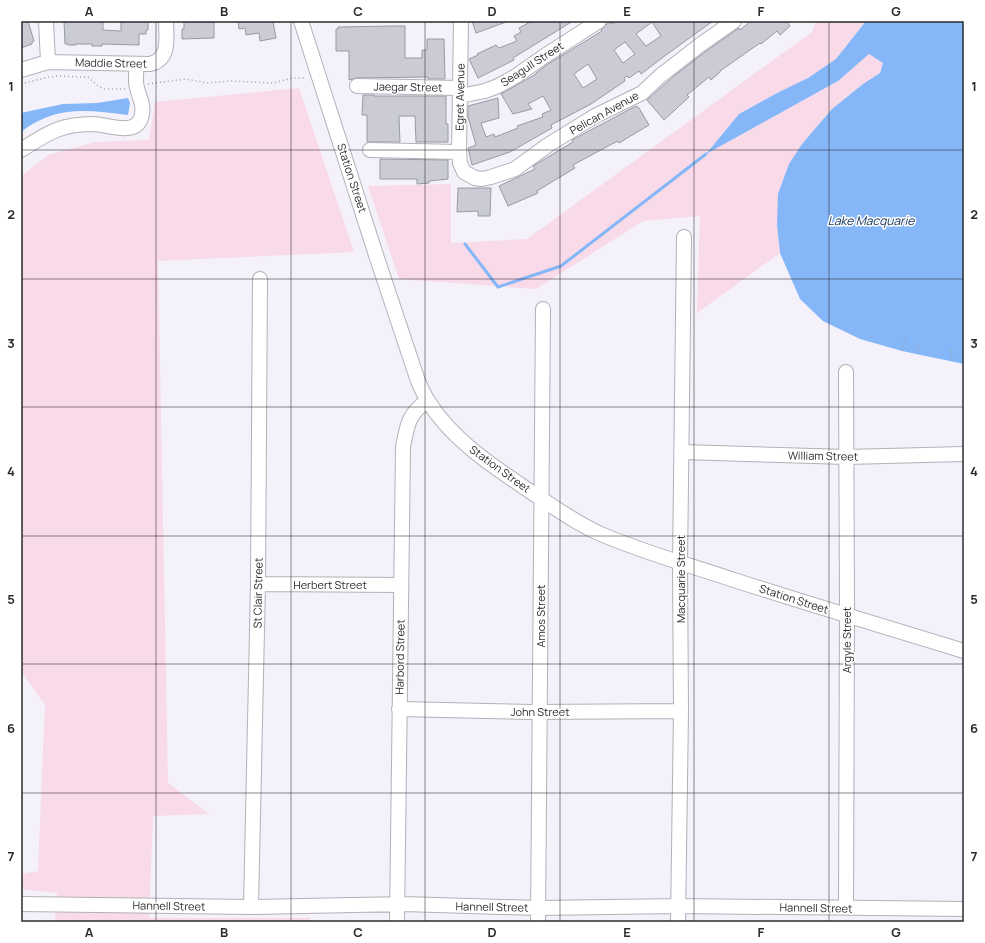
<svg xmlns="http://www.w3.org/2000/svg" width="985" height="943" font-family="Manrope,sans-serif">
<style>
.green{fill:#f8dae8}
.water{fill:#85b7f8}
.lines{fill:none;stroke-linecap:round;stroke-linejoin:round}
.stream{stroke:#85b7f8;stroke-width:3}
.building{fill:#cacbd5;stroke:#989aa3;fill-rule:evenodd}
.minor-casing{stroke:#b3b0b9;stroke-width:16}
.path{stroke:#a09ea5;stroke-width:1.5;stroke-dasharray:1 3;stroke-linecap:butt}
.minor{stroke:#fff;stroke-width:14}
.grid{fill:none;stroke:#2b2a2e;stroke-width:1;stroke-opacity:0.55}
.labels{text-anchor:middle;stroke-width:3;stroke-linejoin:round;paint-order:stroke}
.street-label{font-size:11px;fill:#2b2a2e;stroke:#fff}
.water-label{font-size:12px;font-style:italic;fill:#10315a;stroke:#fff}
.neatline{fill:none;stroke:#2b2a2e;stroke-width:1.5}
.grid-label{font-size:13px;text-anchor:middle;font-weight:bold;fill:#2b2a2e}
</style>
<rect width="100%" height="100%" fill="#f4f1fa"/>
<path class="green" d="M816 21H866L836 59 808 78 779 92 739 114 707 153 838 81 869 54 883 63 880 73 863 84 832 109 802 144 777 225 780 253 697 313 700 216 643 221 536 289 399 279 368 186 451 184V243L527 239 812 32Z
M299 88 354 252 158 261 168 783 209 814 153 816 149 918H310V922H55L57 893 21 889V874L38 871 45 705 21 671V176L48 155 95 142 149 140 155 102Z"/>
<path class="water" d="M866 21H964V364L902 351 860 339 823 321 800 299 780 253 777 225 778 194 789 164 802 144 832 109 863 84 880 73 883 63 869 54 838 81 706 154 739 114 779 92 808 78 836 59Z
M128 98 130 103 128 115C87 110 56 105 21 132V113L63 104 97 103Z"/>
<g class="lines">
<path class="stream" d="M465 244 498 287 561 266 706 154"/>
</g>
<path class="building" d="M21 21H28L34 41 32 42V44L21 48Z
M64 21H103V30L121 31V21H148V30H146V34H139V45L102 44V46H92V44H76V45H68V44H65Z
M238 21H273L276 38 260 41 259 33 246 35 245 28 239 29Z
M472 21H506V22L476 33Z
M532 21H573L513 58 514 60 478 78 469 59 478 55 477 54 496 45 499 48 517 41 514 36 521 32 519 28Z
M617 21H713L666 55 641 74 639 71 629 78 627 76 624 78 625 81 591 104 551 125 552 128 510 152 472 165 468 148 476 145 468 117V106L498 98 499 118 481 123 486 137 494 134 495 137 518 128 517 126 543 117 542 114 551 110 543 96 528 104 532 109 513 114 501 94 536 74V73L548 64 602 31 601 30 607 24 611 22 612 24ZM652 22 661 36 646 46 636 34ZM625 42 635 54 623 63 614 50ZM588 64 597 79 583 88 574 74Z
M751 21H786L790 26 780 35 777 31 761 44 760 43 720 71V72L711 80 709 77 687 95 689 97 664 120 647 100 674 76 705 52 739 28 740 30Z
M184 22H214V38L182 39V29H184Z
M394 26H405V58H422V50H427V39H444L445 79H428V77L357 78 349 80V51H336V29H338V27Z
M363 95H374V96H446V124H448V142H416L415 116H399L400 142H367V115H362Z
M636 106 639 108 649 125 619 143 618 141 610 145 573 165 575 168 537 191 538 193 508 206 499 186 535 169 533 166 573 142 572 140Z
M380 159 448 160V179L429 181V183L417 184V179H380Z
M458 188H491L490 216H478V211L457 212Z"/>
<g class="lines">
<g class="minor-casing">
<path id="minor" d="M46 21 48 62
M301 21 375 252 418 381C421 388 424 395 428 401 452 440 494 467 531 492 554 507 577 524 603 535 646 553 692 566 737 581 812 605 888 628 964 651
M461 21 459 152 460 163 464 172 475 178 482 179 491 177 515 169 548 145 595 116 642 93 660 76 700 45 734 21
M21 70 48 62 150 64C171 59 166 37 166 21
M357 86 460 88
M460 96 485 91 498 86 516 76 543 57 599 21
M21 150C48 133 60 124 94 124 109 125 135 136 141 118 146 105 137 95 136 82 136 76 136 70 137 64
M370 150 459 152
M682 452 847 457 964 454
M258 584 401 585
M399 709 532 712 681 711
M21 904 251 907 403 904 538 908 679 906 964 909
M251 907 258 584 260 279
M846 908 847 607 846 372
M397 922 403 447C407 426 408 414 427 401
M538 922 543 309
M678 922 681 711 680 563 684 237"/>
</g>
<path class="path" d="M21 84 44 78 56 76 88 77 98 86 104 89H125
M148 84 186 79 207 83 231 81 273 83 293 78H306
M902 351 906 336
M951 351 952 362
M917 354 918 343"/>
<use href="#minor" class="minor"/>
</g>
<path class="grid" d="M156 21V922M291 21V922M425 21V922M560 21V922M694 21V922M829 21V922M21 150H964M21 279H964M21 407H964M21 536H964M21 664H964M21 793H964"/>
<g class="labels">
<g class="street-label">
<text transform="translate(111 63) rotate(1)" y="4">Maddie Street</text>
<text transform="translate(532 64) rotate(-33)" y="4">Seagull Street</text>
<text transform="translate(408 87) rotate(1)" y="4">Jaegar Street</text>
<text transform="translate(460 97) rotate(-89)" y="4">Egret Avenue</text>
<text transform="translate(604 113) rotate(-29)" y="4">Pelican Avenue</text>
<text transform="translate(352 178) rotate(72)" y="4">Station Street</text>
<text transform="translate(823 456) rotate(1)" y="4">William Street</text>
<text transform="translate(500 469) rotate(36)" y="4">Station Street</text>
<text transform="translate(681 579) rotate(-90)" y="4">Macquarie Street</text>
<text x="330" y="589">Herbert Street</text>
<text transform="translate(258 593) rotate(-89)" y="4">St Clair Street</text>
<text transform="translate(794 599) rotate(18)" y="4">Station Street</text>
<text transform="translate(541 616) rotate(-90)" y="4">Amos Street</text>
<text transform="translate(847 640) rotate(-90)" y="4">Argyle Street</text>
<text transform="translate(400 657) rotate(-89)" y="4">Harbord Street</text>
<text x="540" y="716">John Street</text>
<text transform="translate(169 906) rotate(1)" y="4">Hannell Street</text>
<text transform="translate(492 907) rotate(1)" y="4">Hannell Street</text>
<text transform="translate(816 908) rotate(1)" y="4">Hannell Street</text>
</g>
<g class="water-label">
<text x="871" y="225">Lake Macquarie</text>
</g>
</g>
<rect width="985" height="943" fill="none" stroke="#ffffff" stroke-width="44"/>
<rect x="22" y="22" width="941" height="899" class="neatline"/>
<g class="grid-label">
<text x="89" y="16">A</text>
<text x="224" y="16">B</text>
<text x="358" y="16">C</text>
<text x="492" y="16">D</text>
<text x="627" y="16">E</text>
<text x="761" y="16">F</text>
<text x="896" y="16">G</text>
<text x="11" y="91">1</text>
<text x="974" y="91">1</text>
<text x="11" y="219">2</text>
<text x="974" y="219">2</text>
<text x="11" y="348">3</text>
<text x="974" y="348">3</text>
<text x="11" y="476">4</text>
<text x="974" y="476">4</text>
<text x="11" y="604">5</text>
<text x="974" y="604">5</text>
<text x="11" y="733">6</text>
<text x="974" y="733">6</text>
<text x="11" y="861">7</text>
<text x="974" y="861">7</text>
<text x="89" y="937">A</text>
<text x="224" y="937">B</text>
<text x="358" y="937">C</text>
<text x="492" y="937">D</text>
<text x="627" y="937">E</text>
<text x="761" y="937">F</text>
<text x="896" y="937">G</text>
</g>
</svg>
